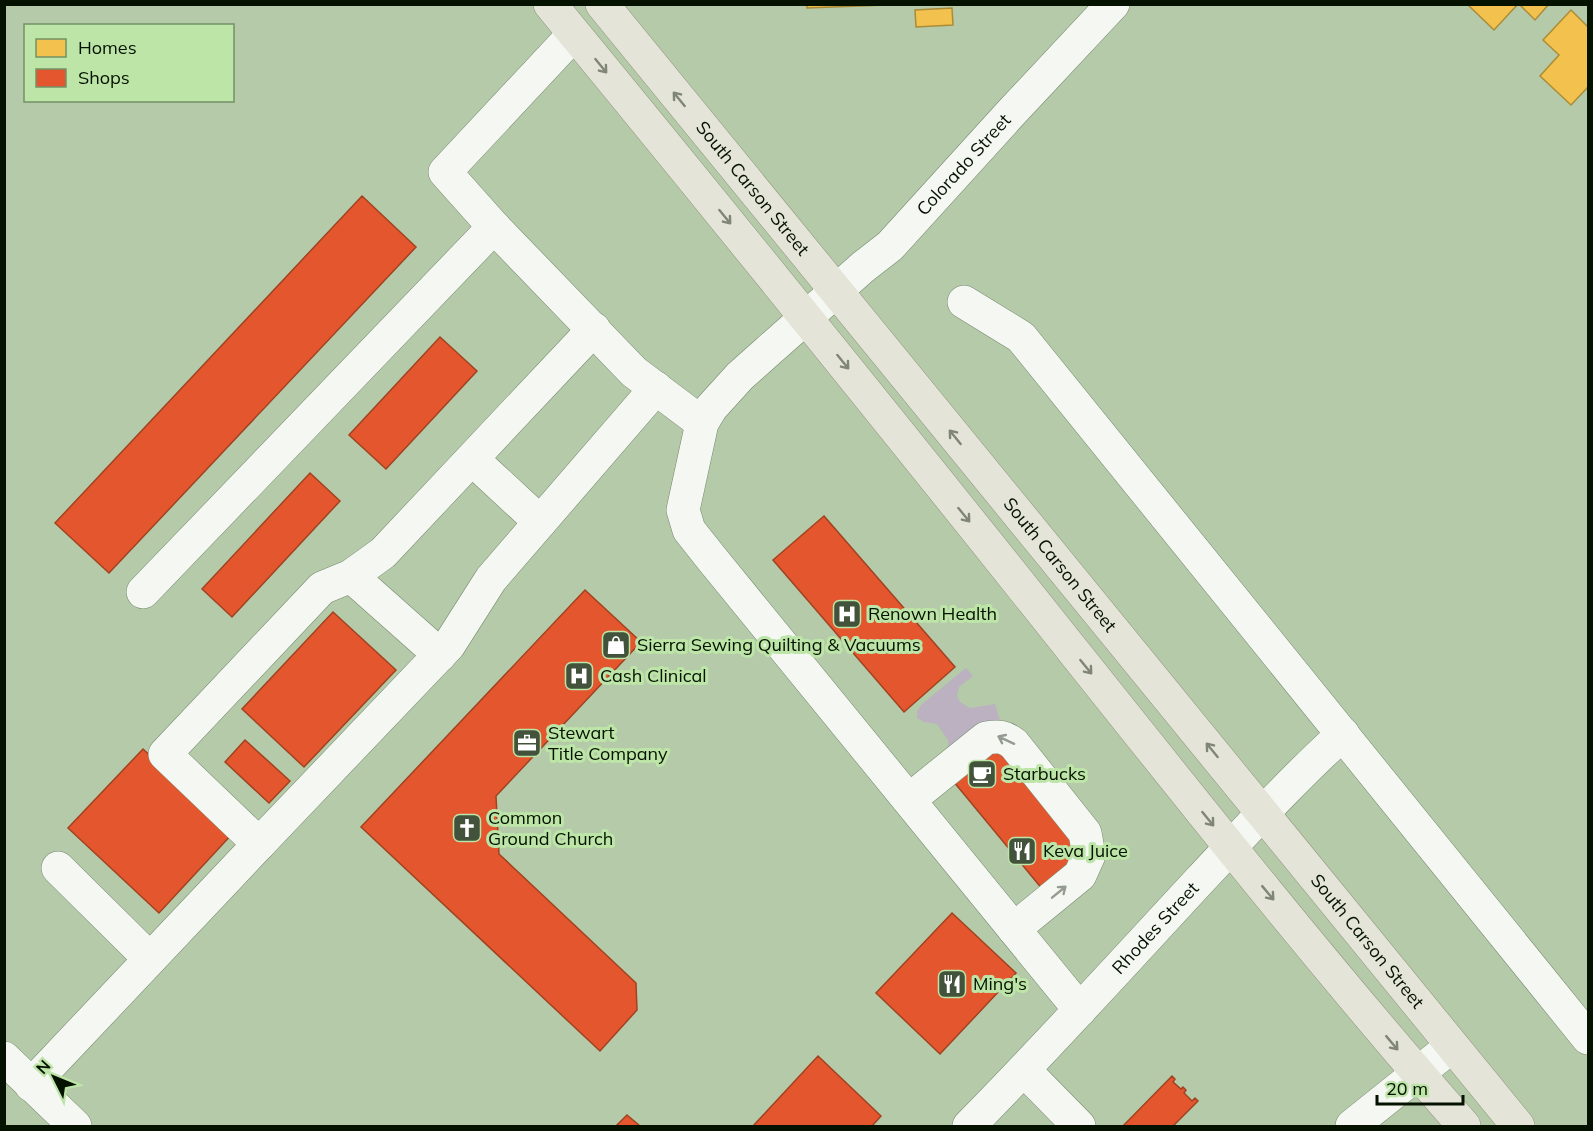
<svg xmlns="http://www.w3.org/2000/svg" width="1593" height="1131" font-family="Mulish,sans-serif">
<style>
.green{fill:#bcb1c0}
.homes{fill:#f2c14e;stroke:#ab8c37;stroke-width:1.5}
.shops{fill:#e4572e;stroke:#a14220;stroke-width:1.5}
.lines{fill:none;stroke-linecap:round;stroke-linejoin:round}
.minor-casing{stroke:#78896f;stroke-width:34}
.major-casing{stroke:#91957b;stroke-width:34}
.minor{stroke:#f4f7f2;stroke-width:33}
.major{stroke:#e4e4d9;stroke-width:33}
.oneway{stroke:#808677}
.oneway2{stroke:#949b91}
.labels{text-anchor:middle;stroke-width:6;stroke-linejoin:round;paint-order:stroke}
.street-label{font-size:18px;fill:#051200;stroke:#bde5a8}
.poi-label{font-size:18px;fill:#051200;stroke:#bde5a8;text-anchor:start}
</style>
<rect width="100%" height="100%" fill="#b4caa9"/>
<path class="green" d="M966 668 973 676 959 687 957 696 960 702 970 708 995 704 1002 728 948 754V740L937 724 924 722 917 718V711L922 704Z"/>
<path class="homes" d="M807 4H886V5L807 8Z
M1467 4H1518L1494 30Z
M1519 4H1549L1535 20Z
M952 8 953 25 916 27 915 10Z
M1571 10 1588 27V87L1571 105 1540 76 1559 55 1543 40Z"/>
<path class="shops" d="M362 196 416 247 109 573 55 523Z
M440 337 477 371 386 469 349 435Z
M310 473 340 501 232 617 202 589Z
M824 516 955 667 904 712 773 560Z
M585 590 641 642 496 796 499 854 636 983 637 1010 600 1051 361 827Z
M333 612 396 670 304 767 242 709Z
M245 740 290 781 269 803 225 762Z
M991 740 1075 843V863L1043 890 949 776Z
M143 749 233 833 159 913 68 828Z
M952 913 1016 973 940 1054 876 993Z
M818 1056 881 1116 872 1126H753Z
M1172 1076 1175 1079 1173 1082 1181 1089 1183 1087 1186 1090 1184 1093 1192 1101 1195 1098 1198 1101 1173 1126H1123Z
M627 1115 640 1126H616Z"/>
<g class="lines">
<g class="minor-casing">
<g id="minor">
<path d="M574 34 445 172 494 227 634 372 702 423"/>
<path d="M964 302 1021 337 1588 1038"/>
<path d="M594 329 383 553 351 576 322 588 165 754 259 844 449 645 491 579 656 388"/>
<path d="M472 459 540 522"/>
<path d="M351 576 440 655"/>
<path d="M143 592 494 227"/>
<path d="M909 800 986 738C998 736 1004 736 1014 744L1085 833 1089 855 1080 875 1014 929"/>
<path d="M58 868 150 959"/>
<path id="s1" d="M1080 1010 712 559 689 530 683 510 702 423 711 408 740 376 767 352 863 267 890 246 1009 115 1113 4"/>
<path d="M4 1058 75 1126"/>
<path d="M1024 1070 1079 1126"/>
<path d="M31 1085 259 844"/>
<path id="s2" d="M969 1126C1048 1046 1123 963 1200 880 1247 830 1292 780 1343 734"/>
<path d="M1352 1126 1452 1046"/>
</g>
</g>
<g class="major-casing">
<g id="major">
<path d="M550 4C712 201 872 399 1031 598 1173 776 1314 955 1464 1126"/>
<path id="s3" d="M602 4 1518 1126"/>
</g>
</g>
<use href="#minor" class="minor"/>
<use href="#major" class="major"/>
</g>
<defs><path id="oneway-shaft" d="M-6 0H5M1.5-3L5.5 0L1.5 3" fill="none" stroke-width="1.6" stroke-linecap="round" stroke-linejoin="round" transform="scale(1.5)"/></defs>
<g class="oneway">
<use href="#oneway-shaft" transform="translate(601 66) rotate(51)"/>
<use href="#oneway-shaft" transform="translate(679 99) rotate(-129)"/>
<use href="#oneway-shaft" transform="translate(725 217) rotate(51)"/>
<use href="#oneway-shaft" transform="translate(843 362) rotate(51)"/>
<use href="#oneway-shaft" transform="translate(955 437) rotate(-129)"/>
<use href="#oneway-shaft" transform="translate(964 515) rotate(51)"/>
<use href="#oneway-shaft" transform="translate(1086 667) rotate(51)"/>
<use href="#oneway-shaft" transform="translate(1212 750) rotate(-129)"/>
<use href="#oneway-shaft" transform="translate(1208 819) rotate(51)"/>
<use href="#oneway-shaft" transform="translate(1268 893) rotate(50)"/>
<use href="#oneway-shaft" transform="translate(1392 1043) rotate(50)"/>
</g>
<g class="oneway2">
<use href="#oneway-shaft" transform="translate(1006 740) rotate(-155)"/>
<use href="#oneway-shaft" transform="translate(1059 892) rotate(-39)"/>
</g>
<defs>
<g id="hospital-square" transform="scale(1.5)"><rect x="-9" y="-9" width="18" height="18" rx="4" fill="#42523b" stroke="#bde5a8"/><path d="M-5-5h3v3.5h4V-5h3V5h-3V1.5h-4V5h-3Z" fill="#fff"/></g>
<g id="shop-square" transform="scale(1.5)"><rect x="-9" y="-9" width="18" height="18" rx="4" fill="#42523b" stroke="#bde5a8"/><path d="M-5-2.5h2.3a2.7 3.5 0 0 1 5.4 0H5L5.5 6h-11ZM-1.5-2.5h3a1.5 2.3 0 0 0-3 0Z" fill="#fff"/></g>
<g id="office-square" transform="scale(1.5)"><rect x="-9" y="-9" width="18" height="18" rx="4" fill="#42523b" stroke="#bde5a8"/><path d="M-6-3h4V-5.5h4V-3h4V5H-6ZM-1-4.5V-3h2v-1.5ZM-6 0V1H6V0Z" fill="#fff"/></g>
<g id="cafe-square" transform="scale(1.5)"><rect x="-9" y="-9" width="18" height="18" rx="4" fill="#42523b" stroke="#bde5a8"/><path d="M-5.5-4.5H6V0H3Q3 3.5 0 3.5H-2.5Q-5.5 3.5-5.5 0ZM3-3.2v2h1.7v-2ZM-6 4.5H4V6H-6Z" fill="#fff"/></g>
<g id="church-square" transform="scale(1.5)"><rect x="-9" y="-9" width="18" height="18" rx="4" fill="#42523b" stroke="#bde5a8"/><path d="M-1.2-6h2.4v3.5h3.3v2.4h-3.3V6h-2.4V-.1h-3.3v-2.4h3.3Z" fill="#fff"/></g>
<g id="restaurant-square" transform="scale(1.5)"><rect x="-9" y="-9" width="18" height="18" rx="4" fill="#42523b" stroke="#bde5a8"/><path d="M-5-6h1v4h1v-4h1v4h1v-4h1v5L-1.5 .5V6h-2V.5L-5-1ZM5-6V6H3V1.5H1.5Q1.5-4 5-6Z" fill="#fff"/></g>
</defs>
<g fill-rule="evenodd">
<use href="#hospital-square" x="847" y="614"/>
<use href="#shop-square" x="616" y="645"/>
<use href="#hospital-square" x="579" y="676"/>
<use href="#office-square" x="527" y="743"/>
<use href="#cafe-square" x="982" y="774"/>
<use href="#church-square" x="467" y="828"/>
<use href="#restaurant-square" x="1022" y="851"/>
<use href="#restaurant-square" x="952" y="984"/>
</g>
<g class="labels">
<g class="street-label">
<text dy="6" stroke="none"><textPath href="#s1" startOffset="1098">Colorado Street</textPath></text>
<text dy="6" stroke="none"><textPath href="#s3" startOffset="238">South Carson Street</textPath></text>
<text dy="6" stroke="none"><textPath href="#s3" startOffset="724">South Carson Street</textPath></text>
<text dy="6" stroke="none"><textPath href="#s2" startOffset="272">Rhodes Street</textPath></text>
<text dy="6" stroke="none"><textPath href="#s3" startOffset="1210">South Carson Street</textPath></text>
</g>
<g class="poi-label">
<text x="868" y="620">Renown Health</text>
<text x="637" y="651">Sierra Sewing Quilting &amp; Vacuums</text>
<text x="600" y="682">Cash Clinical</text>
<text x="548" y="739">Stewart<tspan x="548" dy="21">Title Company</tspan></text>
<text x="1003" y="780">Starbucks</text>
<text x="488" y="824">Common<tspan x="488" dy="21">Ground Church</tspan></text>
<text x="1043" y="857">Keva Juice</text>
<text x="973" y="990">Ming's</text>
</g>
</g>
<rect width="1593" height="1131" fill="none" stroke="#051200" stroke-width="12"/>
<rect x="24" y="24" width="210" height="78" fill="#bde5a8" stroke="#739165" stroke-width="1.5"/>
<rect x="36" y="39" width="30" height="18" fill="#f2c14e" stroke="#739165" stroke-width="1.5"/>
<text x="78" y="54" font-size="18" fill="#051200">Homes</text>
<rect x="36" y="69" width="30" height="18" fill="#e4572e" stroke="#739165" stroke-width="1.5"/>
<text x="78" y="84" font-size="18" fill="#051200">Shops</text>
<g transform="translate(54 1077) rotate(313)" stroke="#bde5a8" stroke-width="4.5" paint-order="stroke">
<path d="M0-4.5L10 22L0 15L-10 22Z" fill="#051200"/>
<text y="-9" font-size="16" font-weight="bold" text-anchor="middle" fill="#051200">N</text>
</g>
<path d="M1377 1095v9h86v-9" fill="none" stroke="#051200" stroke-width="3"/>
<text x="1386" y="1095" font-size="18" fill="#051200" stroke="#bde5a8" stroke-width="4.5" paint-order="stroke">20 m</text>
</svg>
